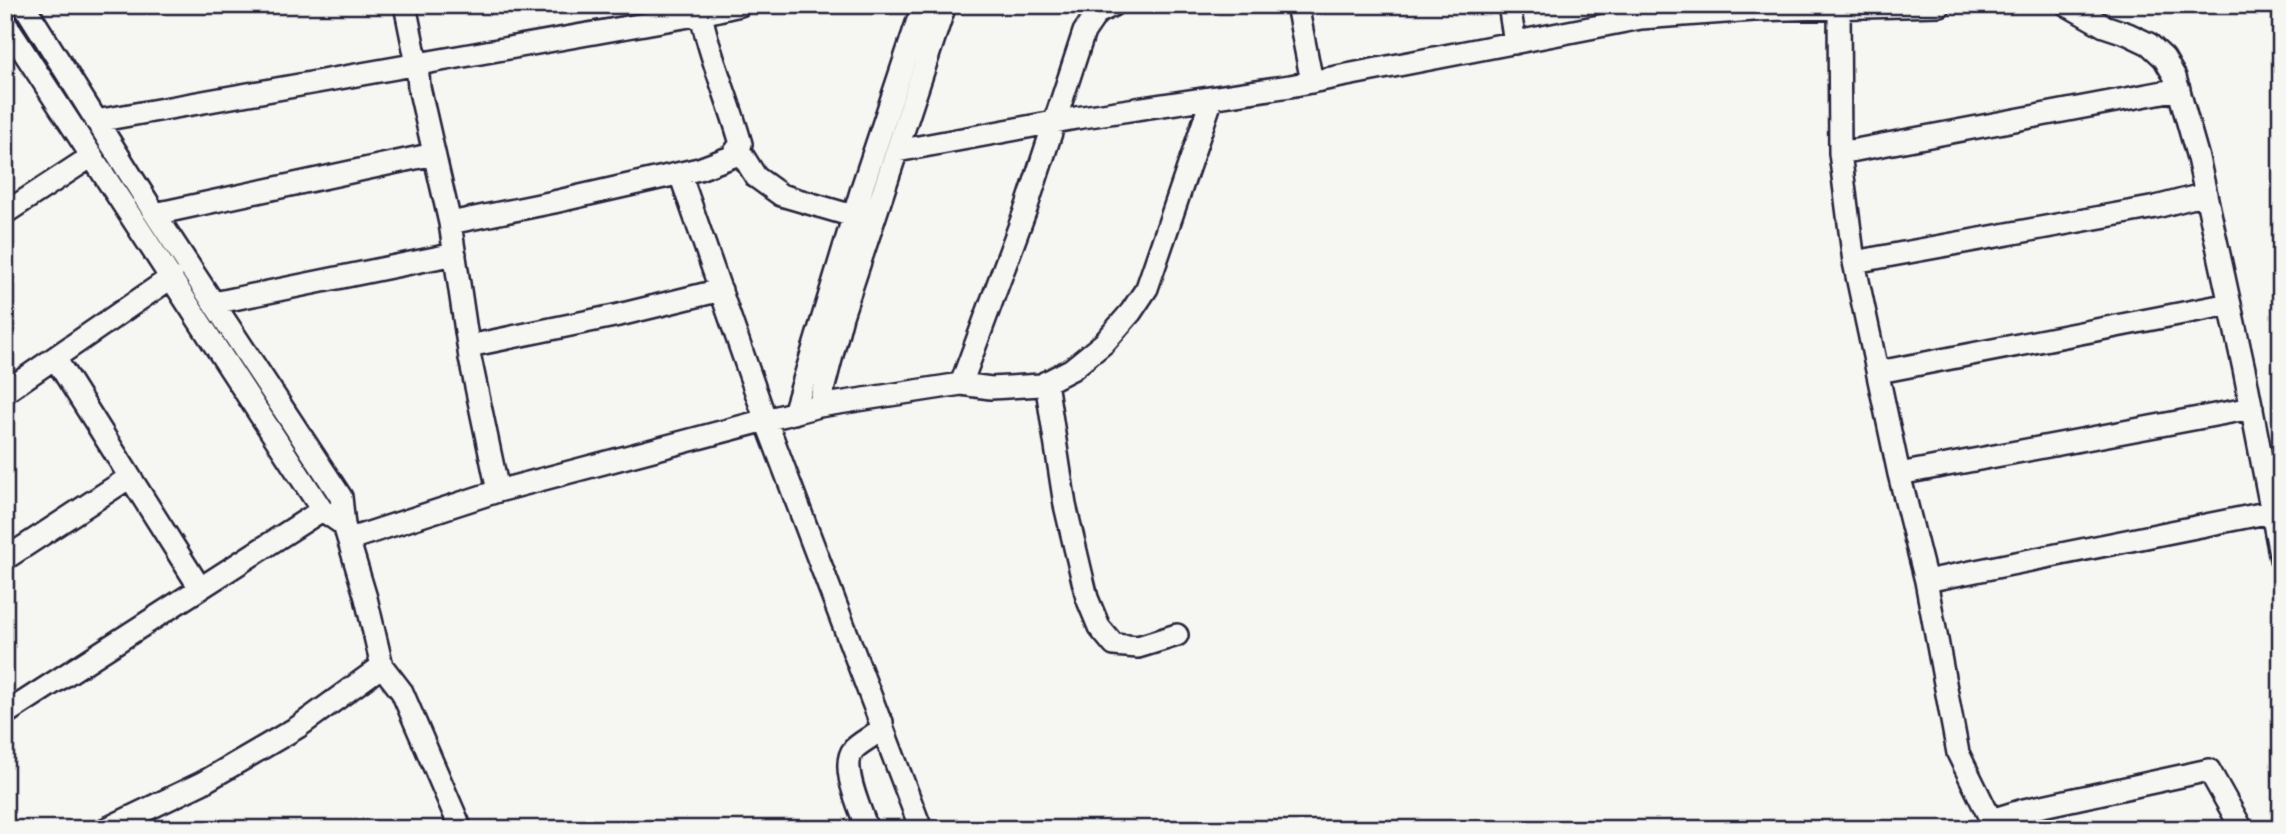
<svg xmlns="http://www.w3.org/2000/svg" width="2286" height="834" font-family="Sriracha,sans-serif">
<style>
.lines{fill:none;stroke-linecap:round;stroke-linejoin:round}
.minor-casing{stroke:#22223b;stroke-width:26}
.minor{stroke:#f6f6f2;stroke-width:21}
</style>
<rect width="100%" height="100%" fill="#f6f6f2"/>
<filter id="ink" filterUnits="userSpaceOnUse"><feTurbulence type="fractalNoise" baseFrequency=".0143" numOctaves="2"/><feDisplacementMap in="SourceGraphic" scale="14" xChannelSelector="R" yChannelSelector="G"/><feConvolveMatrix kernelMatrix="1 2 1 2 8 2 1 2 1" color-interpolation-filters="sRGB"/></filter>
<g filter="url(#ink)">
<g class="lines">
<g class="minor-casing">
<path id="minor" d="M24 5 155 214 341 497 344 525 366 598 382 666 402 692 461 829
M405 5 417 64 419 87 450 223 470 358 498 491
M1297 5 1312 82
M1509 5 1515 43
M2067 5 2104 26 2128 34 2149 44 2164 58 2175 77 2198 158 2244 369 2281 559
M1839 8 1840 153 1854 262 1899 474 1926 581 1958 753 1991 820
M5 23 322 510 344 525
M96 121 701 14
M738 148 756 177 781 195 853 216
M897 151 1076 118 1290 86 1641 18 1754 10 1940 5
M1840 153 2179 89
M680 174 766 421 921 829
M5 213 92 156
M155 214 434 154
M450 223 554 202 699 169 731 157 741 144C729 100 710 59 701 14L740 5
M1854 262 2156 207 2206 194
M214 303 455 254
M469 346 619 315 721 290
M55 358 200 588
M1879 372 2230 304
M1046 382 1065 505 1087 598 1099 627 1114 645 1138 647 1177 635
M961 384 1027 206 1084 32 1097 13 1113 5
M5 392 172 277
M819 406 842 316 945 5
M794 413 863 185 923 5
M1899 474 2252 408
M350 539 498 491 819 406 961 384 991 388 1041 385 1072 369 1104 343 1131 312 1147 288 1212 98
M5 559 130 477
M1926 581 2271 512
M5 714 322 510
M106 829 202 783 298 727 382 666
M867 829C861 810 839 766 854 749 862 741 873 737 880 729L882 722
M1996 829 1991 820 2024 810 2209 770 2242 829"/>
</g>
<use href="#minor" class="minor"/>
</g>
</g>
<rect width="2286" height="834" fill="none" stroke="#f6f6f2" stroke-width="28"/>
<rect x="14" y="14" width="2258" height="806" fill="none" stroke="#22223b" stroke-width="2.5" filter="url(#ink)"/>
</svg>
